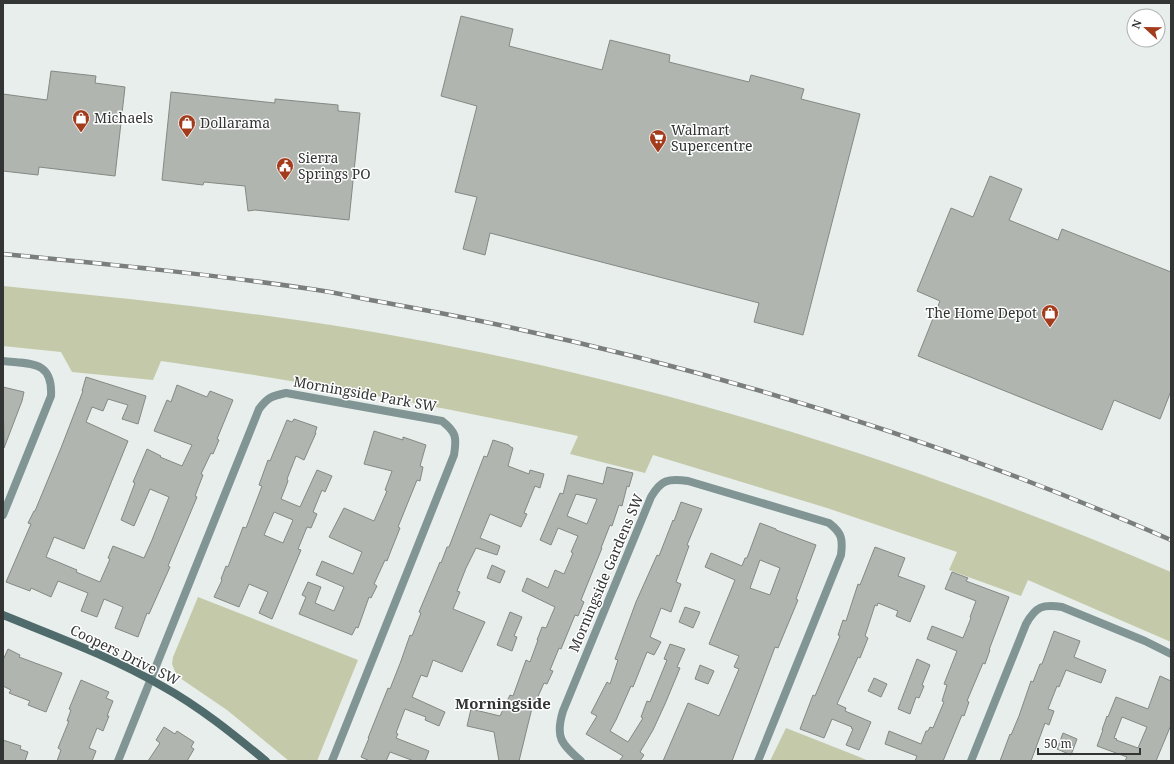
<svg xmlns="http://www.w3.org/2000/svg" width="1174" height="764" font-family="'Noto Serif',serif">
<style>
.green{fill:#c4caa9}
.building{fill:#b0b5af;stroke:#848984;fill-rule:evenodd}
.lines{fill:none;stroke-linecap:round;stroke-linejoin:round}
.street{stroke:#829595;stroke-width:8}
.secondary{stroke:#4f6b6b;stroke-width:8}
.rail-casing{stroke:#7a7e7c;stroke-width:4.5}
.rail{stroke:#fff;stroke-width:3;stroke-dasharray:9;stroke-linecap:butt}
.labels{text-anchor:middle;stroke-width:3;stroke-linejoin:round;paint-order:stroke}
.poi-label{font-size:14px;fill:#333534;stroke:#fff;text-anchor:start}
.street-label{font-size:14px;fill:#333534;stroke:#fff}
.neighbourhood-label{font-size:15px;font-weight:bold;fill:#333534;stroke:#fff}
</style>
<rect width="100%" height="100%" fill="#e7eeeb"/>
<path class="green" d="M3 286C154 301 305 317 454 347 700 395 941 473 1171 572V642L1028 580 1021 596 949 570 957 552 827 508 653 455 645 473 570 454 578 436C440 406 301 381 161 361L153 380 72 372 61 352 3 346Z
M198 597 358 660 317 761H289L227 710 177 676 172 664 173 657Z
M786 728 857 756 869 761H770Z"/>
<path class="building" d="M461 16 513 29 509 46 602 70 610 40 670 55 669 62 749 82 751 75 804 89 801 99 860 114 803 335 754 322 759 303 490 233 485 255 463 249 477 197 455 192 477 106 441 96Z
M51 71 96 76 95 83 125 87 115 176 39 167 38 175 3 171V94L47 100Z
M171 92 275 103V99L338 105V111L360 113 349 220 255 210 248 211 245 186 204 182 203 185 162 180Z
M990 176 1022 189 1009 220 1058 240 1062 229 1171 272V391L1160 419 1114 400 1102 430 918 356 940 301 917 291 951 208 973 217Z
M86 377 146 396 138 424 122 419 128 405 108 399 103 411 92 407 86 422 128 441 84 549 54 537 46 557 77 570 76 572 100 582 110 559 108 558 113 546 144 558 152 540 169 497 150 489 134 526 121 520 135 483 133 482 147 449 161 456 160 457 182 466 192 445 154 431 167 400 171 402 177 385 207 397 210 391 233 400 217 439 219 440 213 454 211 453 201 474 203 475 195 496 197 497 168 566 170 567 149 614 147 613 138 637 115 628 123 607 104 599 97 617 81 611 88 593 58 581 51 597 31 588 30 591 6 582 31 524 28 523 34 511H35L61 448 83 391H82Z
M3 387 24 392 22 401 4 448Z
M294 419 317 427 315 433H316L304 460 296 456 287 479 288 481 281 499 300 507 317 470 332 476 325 492 322 490 313 512 317 514 311 528 307 527 298 549 301 550 272 619 259 613 268 592 249 584 239 607 214 597 222 580 221 579 226 566 228 567 243 527 246 528 262 486 259 485 268 460 270 461 287 420 292 422ZM274 512 293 520 283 543 264 535Z
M374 431 403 440V437L426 445 420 466 423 467 420 481 417 480 398 527 400 528 392 548 387 561 385 560 374 584 377 586 371 598 369 597 358 628 356 627 352 635 299 614 306 597 302 595 308 582 321 587 315 603 334 611 344 587 316 575 322 561 353 574 362 552 329 537 344 508 374 521 387 491 385 490 392 471 364 464Z
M493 440 509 445V446L513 448 508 466 529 474 530 470 544 474 540 488 535 486 524 513 527 514 521 527 490 514 480 538 500 546 497 555 476 548 466 568 457 591 460 592 453 609 485 622 462 672 433 660 427 677 421 675 412 697 445 712 439 726 425 720 426 717 405 709 396 733 398 734 396 738 429 751 425 761H414L390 752 386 761H370L361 757 369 738H368L388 688 390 689 401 661 410 635 412 636 421 613 419 612 440 562 441 563 447 547H449L484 456 487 457Z
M607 467 633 473 629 487 627 486 622 506 619 505 612 526 610 525 601 548H602L581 600 584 602 578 616 575 615 561 649 559 648 550 670 553 671 547 684 544 683 531 712 519 761H499L494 732 467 726 471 709 500 716 510 695 513 696 526 660 530 662 538 640H537L542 627 546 628 555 607 522 591 527 578 548 588 555 570 564 574 573 553 571 552 578 536 558 528 551 545 540 540 560 493 563 494 568 475 603 484ZM576 494 597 499 587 524 567 516Z
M681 502 702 509 687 545 689 546 676 582 681 584 671 612 661 608 650 637 661 642 654 655 647 652 633 687 631 686 616 720 610 731 628 742 643 718 641 717 647 701 650 702 667 660 664 659 670 644 685 649 677 667 680 668 665 704 653 730 640 752 644 755 640 761H619L623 756 586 734 597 716 591 713 607 682 610 684 618 660 615 659 636 602 657 555 659 556 673 520 674 521Z
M760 523 776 529V530L816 545 796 599 798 600 778 648 775 647 732 761H663L688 703 719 716 731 688 739 669 734 667 739 656 709 644 735 580 705 567 711 553 742 566 745 558H747ZM760 560 780 568 770 595 750 588Z
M875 547 905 558 898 576 925 586 910 622 896 616 898 611 878 603 877 606 875 605 865 636 868 638 860 658 858 657 855 664 837 704 846 708 845 711 871 722 859 750 846 745 853 729 851 728 852 727 832 719 824 738 800 729 813 695 815 696 840 636 838 635 843 620 846 621 858 584 860 585Z
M492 565 505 571 500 583 487 578Z
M952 572 968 578 966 581 1009 597 989 650H990L985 664 983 663 967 701 969 702 964 716 962 715 943 761H915L917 756 885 744 889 731 921 744 926 731H928L930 727 933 728 944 702 942 701 947 685 944 684 957 651 927 639 932 626 963 638 971 618 970 617 976 601 945 589Z
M685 607 700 612 693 628 679 622Z
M510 612 522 617 514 636 517 637 512 651 497 645Z
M1054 631 1080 641 1074 657 1106 670 1101 683 1066 670 1059 687 1057 686 1048 709 1054 711 1049 725 1045 723 1031 761H1000L1010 734 1011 735 1019 716 1031 681 1033 682 1040 664H1042Z
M8 649 20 655 19 657 62 673 46 712 28 705 30 701 9 693 11 690 3 686V660Z
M917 659 930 665 922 685 924 686 919 698 916 697 910 714 898 709Z
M700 665 714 671 708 684 695 679Z
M1160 676 1171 681V725L1156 761H1125L1127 757 1097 746 1103 730H1102L1107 716 1108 717 1116 697 1148 709ZM1122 717 1147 727 1138 748 1116 740 1117 739 1114 738Z
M874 678 887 684 881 697 868 691Z
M81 680 109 692 106 698 113 701 107 716H109L103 731 97 728 89 748 96 751 92 761H57L61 750 58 748 69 721H67L71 710 69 709Z
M164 727 175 734 177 731 194 742 191 747 194 749 187 761H148L160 743 156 740Z
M1063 733 1077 739 1071 755 1057 749Z
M3 740 21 746 20 749 28 752 25 761H3Z"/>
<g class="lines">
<path class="street" d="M3 361C30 364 53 360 51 396L3 515
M118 761 259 409C268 397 272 396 286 393L442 421C456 432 457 437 454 455L332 761
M581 761C561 744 555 737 563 711L651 497C661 480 668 478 688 481L829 523C842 533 843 539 841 555L758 761
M971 761 1026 624C1036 606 1043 604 1062 607L1145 641 1171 654"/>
<path class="secondary" d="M3 615C57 637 112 657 162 686 200 707 233 734 266 761"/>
<g class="rail-casing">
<path id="rail" d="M3 254C106 264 209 274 311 289 333 292 354 297 376 301 414 308 452 315 490 323 723 372 952 444 1171 540"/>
</g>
<use href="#rail" class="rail"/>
</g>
<defs>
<g id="shop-pin" transform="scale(0.9)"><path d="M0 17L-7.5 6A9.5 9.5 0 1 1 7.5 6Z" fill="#a33c1d" stroke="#fff"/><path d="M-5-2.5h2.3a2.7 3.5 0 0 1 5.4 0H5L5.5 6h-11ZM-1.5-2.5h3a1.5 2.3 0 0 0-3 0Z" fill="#fff"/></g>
<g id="supermarket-pin" transform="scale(0.9)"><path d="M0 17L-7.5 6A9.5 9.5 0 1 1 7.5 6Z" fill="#a33c1d" stroke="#fff"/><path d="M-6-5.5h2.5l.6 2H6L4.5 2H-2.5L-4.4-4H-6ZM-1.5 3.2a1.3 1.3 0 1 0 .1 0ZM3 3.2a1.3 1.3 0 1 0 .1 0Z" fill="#fff"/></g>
<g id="civic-pin" transform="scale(0.9)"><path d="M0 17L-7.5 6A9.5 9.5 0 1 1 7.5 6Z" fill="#a33c1d" stroke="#fff"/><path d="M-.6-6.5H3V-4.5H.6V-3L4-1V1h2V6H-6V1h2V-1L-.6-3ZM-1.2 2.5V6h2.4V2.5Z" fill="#fff"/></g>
</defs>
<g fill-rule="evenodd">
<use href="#shop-pin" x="81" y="118"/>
<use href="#shop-pin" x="187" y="123"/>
<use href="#supermarket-pin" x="658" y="138"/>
<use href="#civic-pin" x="285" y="166"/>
<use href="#shop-pin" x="1050" y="313"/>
</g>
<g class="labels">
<g class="poi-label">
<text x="94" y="123">Michaels</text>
<text x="200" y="128">Dollarama</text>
<text x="671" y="135">Walmart<tspan x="671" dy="16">Supercentre</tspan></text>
<text x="298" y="163">Sierra<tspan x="298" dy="16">Springs PO</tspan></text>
<text x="1037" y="318" text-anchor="end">The Home Depot</text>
</g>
<g class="street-label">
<text transform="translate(365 394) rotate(10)" y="5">Morningside Park SW</text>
<text transform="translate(606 573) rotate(-67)" y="5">Morningside Gardens SW</text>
<text transform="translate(125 655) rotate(26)" y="5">Coopers Drive SW</text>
</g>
<g class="neighbourhood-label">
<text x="503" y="709">Morningside</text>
</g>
</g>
<rect width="1174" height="764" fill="none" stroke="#333534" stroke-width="8"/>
<g transform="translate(1146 28) rotate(292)"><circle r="19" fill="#ffffff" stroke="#adaeae"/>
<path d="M0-3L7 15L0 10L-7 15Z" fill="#a33c1d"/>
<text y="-6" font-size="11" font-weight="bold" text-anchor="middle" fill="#333534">N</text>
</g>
<path d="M1038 748v6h102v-6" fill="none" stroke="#333534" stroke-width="2"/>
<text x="1044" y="748" font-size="12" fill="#333534" stroke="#ffffff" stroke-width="3" paint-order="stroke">50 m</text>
</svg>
